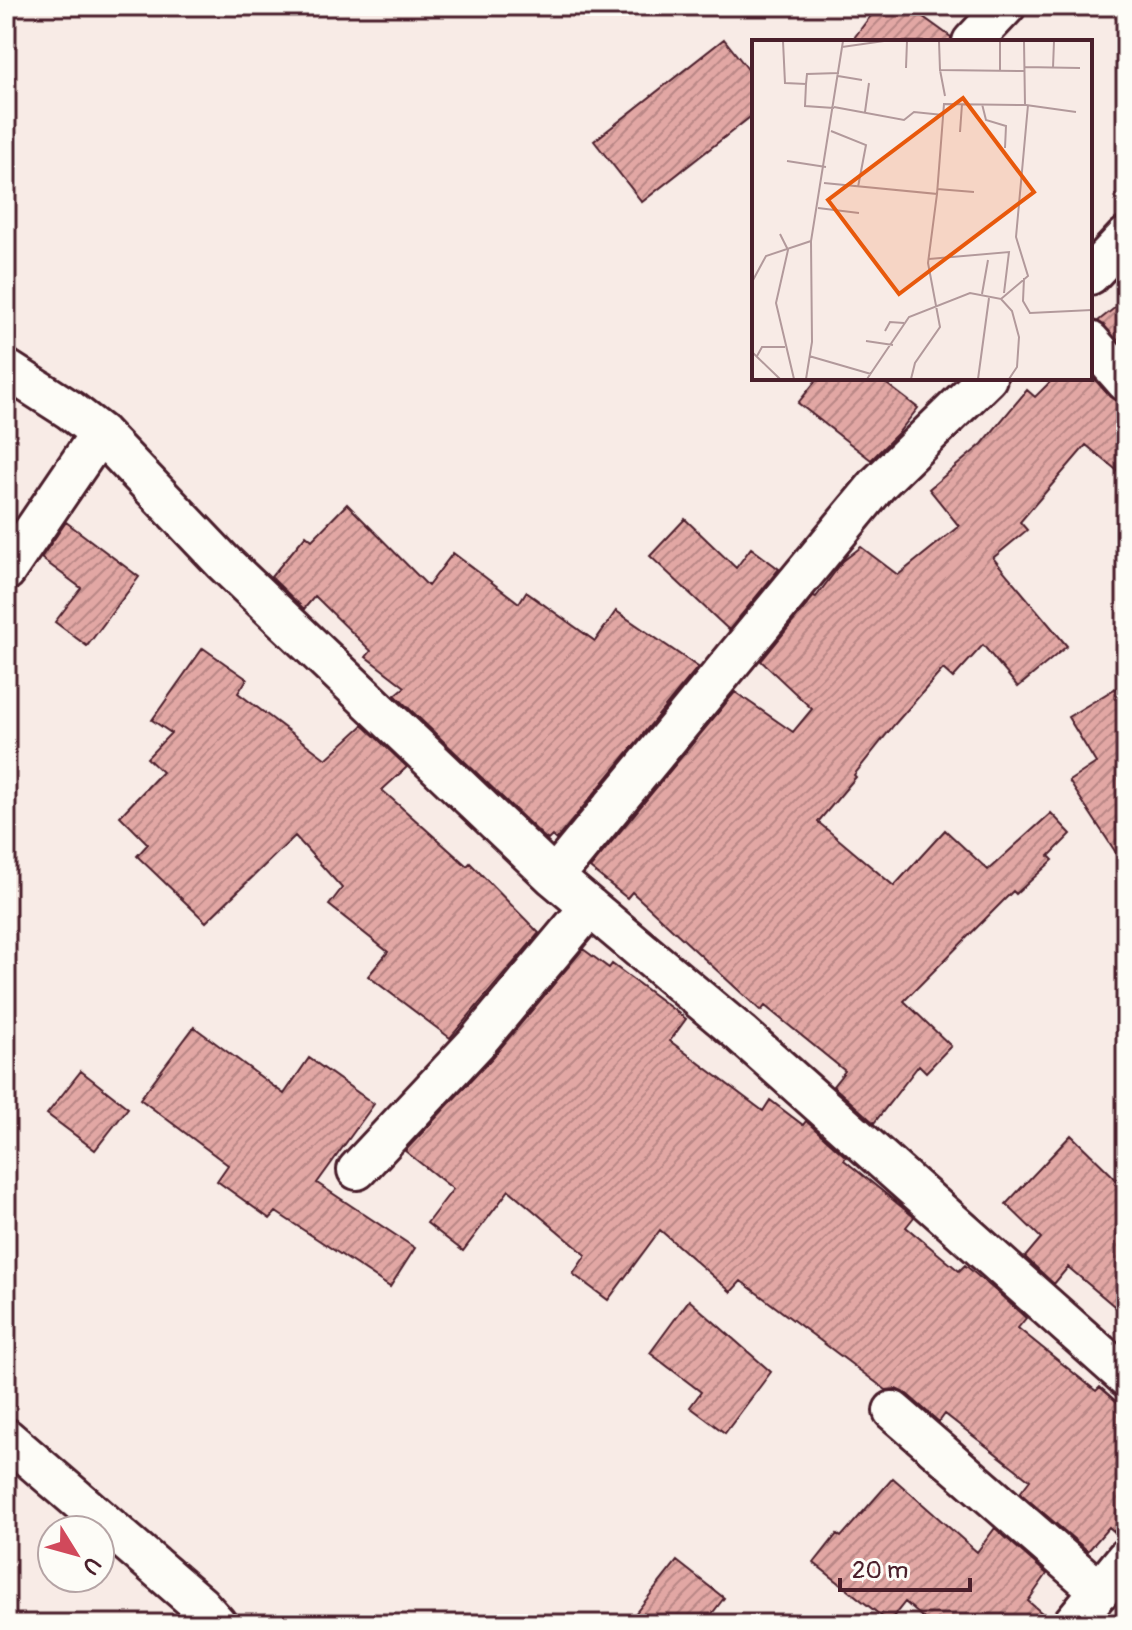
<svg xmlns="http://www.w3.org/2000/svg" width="1132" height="1630" font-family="Pangolin,sans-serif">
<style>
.building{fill:url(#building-hatch);stroke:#4a1f2b;stroke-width:2}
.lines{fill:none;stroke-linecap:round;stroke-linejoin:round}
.minor-casing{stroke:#4a1f2b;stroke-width:44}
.minor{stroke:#fdfcf7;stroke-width:38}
.inset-road{fill:none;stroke:#b2999b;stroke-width:2}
.view{fill:#e8590c;fill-opacity:0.15;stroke:#e8590c;stroke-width:4}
.inset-edge{fill:none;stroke:#4a1f2b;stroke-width:4}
</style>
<defs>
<pattern id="building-hatch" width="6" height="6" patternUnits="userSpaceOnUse" patternTransform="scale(2)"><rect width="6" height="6" fill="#e2a7a4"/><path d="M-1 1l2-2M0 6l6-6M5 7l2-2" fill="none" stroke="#b98786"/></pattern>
</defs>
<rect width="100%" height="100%" fill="#f8ebe6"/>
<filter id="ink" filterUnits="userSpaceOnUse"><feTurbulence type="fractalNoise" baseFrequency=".0125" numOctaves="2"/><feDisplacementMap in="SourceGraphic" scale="16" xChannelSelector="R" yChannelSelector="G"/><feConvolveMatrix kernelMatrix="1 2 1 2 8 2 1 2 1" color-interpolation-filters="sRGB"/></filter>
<g filter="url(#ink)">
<path class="building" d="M878 6H908L951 37V42H851Z
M724 39 754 77V114L642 202 594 141Z
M1126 299V349L1098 321Z
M1090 374 1110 397 1118 402 1126 403V478L1086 445 1020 522 1027 530 993 558 1067 646 1018 687 983 645 953 678 943 669 894 725 854 775 856 777 818 822 894 886 945 830 988 870 1051 813 1071 834 1049 856 1053 860 1016 894 1013 891 904 1001 951 1046 926 1072 919 1065 874 1123 833 1086 845 1071 765 1006 761 1011 632 892 627 898 590 868 735 692 793 732 812 709 761 661 814 596 816 597 843 561 861 547 898 575 959 526 929 489 982 444 1027 390 1035 397 1054 378H1090Z
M818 378H879L918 408 898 433 871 460 798 403Z
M347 504 428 586 453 553 519 603 526 592 595 641 616 611 698 667 556 840 552 836 548 840 543 836 395 695 405 687 366 657 371 651 315 596 304 609 271 577 306 535 312 540Z
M685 519 736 568 751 548 779 569 729 630 650 556Z
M66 522 139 577 87 646 55 622 81 588 41 558Z
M203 648 247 679 238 693 326 759 363 725 407 767 382 790 467 866 470 863 539 933 450 1038 368 976 388 952 329 905 342 888 295 836 206 922 137 856 148 844 120 816 162 772 147 758 171 733 152 720Z
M1126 682V868L1069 781 1096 763 1068 717Z
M583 949 609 968 612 964 686 1019 670 1041 763 1111 770 1100 803 1125 806 1121 846 1157 844 1160 914 1217 906 1227 959 1271 965 1265 996 1291 1026 1318 1018 1328 1096 1391 1100 1387 1126 1410V1537H1120L1109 1527 1088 1551 1020 1493 1030 1480 945 1414 939 1422 907 1394 896 1389 886 1390 741 1281 731 1292 660 1230 608 1300 573 1274 586 1255 509 1190 463 1251 427 1223 453 1189 405 1151 493 1057Z
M194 1027 284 1094 309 1058 374 1104 317 1183 415 1248 390 1287 276 1212 270 1219 217 1181 228 1165 140 1099Z
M81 1071 128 1108 95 1150 47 1114Z
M1071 1135 1126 1189V1316L1068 1267 1054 1284 1025 1257 1041 1238 1006 1204Z
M689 1300 771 1372 725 1433 690 1407 701 1392 650 1353Z
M893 1478 977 1552 995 1528 1047 1574 1028 1601 1050 1620 1051 1624H930L905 1602 889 1622 814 1563 837 1534 841 1537Z
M677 1561 724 1598 704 1624H627Z"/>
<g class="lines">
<g class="minor-casing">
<path id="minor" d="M972 42 1006 6
M1090 275 1126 237
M1090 341 1126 382
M6 369 70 410 100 433 223 562 554 877 878 484 987 378
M6 571 100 433
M554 877 740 1033 1126 1377
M357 1170 476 1043 590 907
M893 1411 1100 1591
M6 1438 200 1605 217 1624
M1072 1624 1126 1558"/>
</g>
<use href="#minor" class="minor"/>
</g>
</g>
<g transform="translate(752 40)">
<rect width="340" height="340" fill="#f8ebe6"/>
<path class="inset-road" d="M31 1 33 43 54 44 55 34 87 33M187 1 188 30 272 31M90 7 132 1M272 27 328 28M154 28 155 1M301 28 302 1M188 30 193 56M248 30V1M86 36 110 40M54 44 53 66 82 68M230 64 234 80 254 86 253 108M274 65 324 72M82 67 152 80 162 72 191 75M113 72 117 43M79 91 114 105 106 147M208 92 210 64M35 121 74 127M72 143 185 154 176 223 188 287 163 323 159 339M185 149 222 152M185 154 192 64 273 65 272 1M66 168 107 173M28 194 36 210 24 263 42 339M177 219 257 212 252 253M272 238 271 261 278 273 340 270M0 242 14 216 59 201M230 254 236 220M249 259 260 271 267 297 265 327 257 339M133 291 138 282 152 283M114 301 141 305M0 312 28 339M5 316 10 307H33M57 316 119 334M54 339 60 302 59 201 91 1M115 339 157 277 218 253 249 259 276 236 264 197 276 65M226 339 237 258"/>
<path class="view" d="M211 58 282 152 147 254 76 160Z"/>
<rect width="340" height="340" class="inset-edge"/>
</g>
<rect width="1132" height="1630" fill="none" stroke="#fdfcf7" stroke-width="32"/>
<rect x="16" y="16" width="1100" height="1598" fill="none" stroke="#4a1f2b" stroke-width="3" filter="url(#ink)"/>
<g transform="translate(76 1554) rotate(127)"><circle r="38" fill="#fdfcf7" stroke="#b5a4a5" stroke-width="2"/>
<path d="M0-6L14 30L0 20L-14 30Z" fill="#d1495b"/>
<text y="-12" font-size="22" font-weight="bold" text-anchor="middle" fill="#4a1f2b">U</text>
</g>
<path d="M840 1578v12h130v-12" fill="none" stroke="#4a1f2b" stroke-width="4"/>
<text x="852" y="1578" font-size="24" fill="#4a1f2b" stroke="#fdfcf7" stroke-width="6" paint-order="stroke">20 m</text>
</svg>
